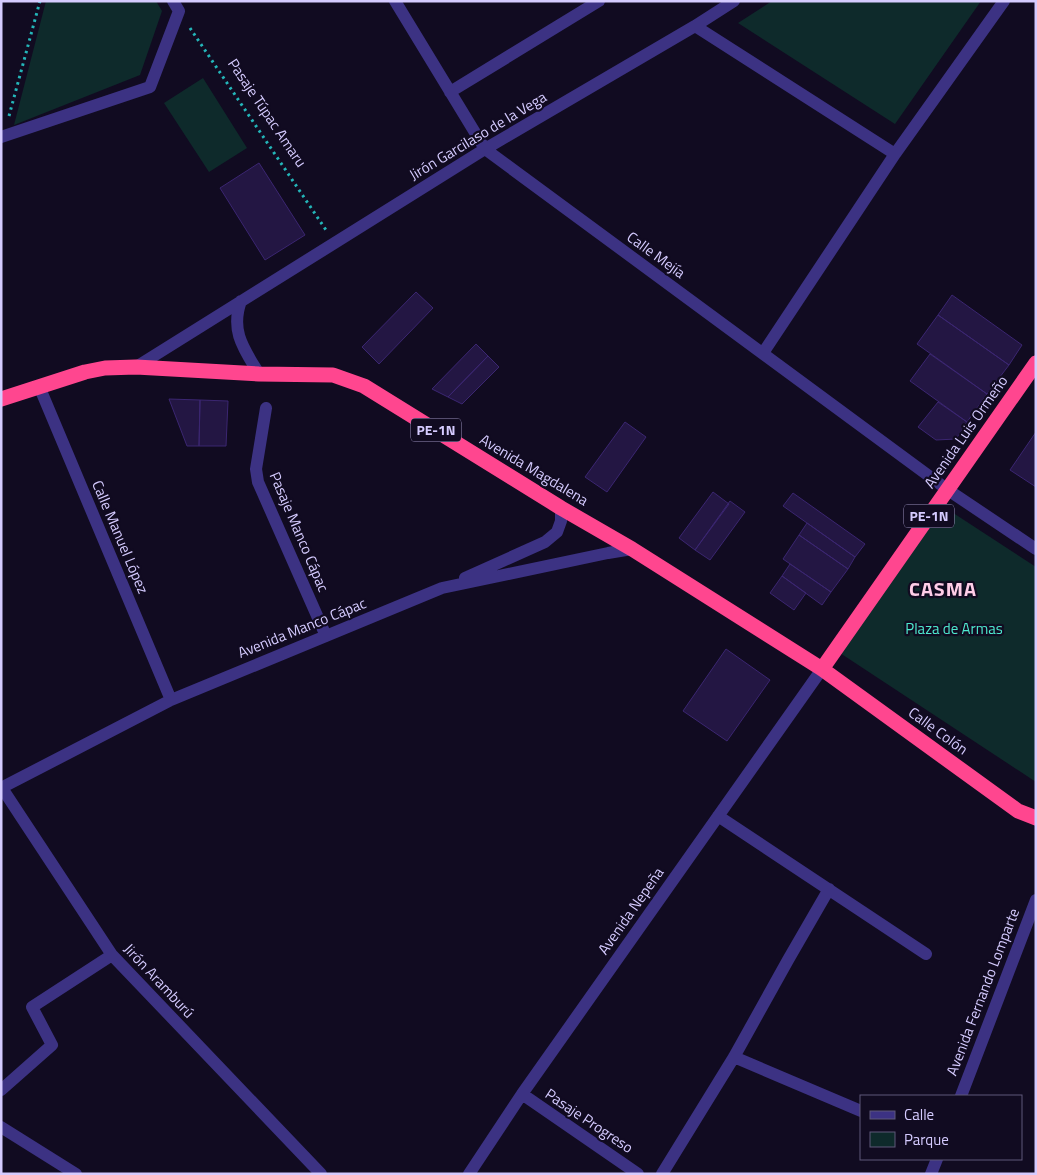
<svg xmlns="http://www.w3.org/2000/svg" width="1037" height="1175" font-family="'Titillium Web',sans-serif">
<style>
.green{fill:#0e2a2b}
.building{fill:#231643;stroke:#3b2671}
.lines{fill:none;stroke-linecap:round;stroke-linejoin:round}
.path{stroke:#24b6b9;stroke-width:3;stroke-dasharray:2.5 4;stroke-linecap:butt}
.minor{stroke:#3c3283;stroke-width:12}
.highway{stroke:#ff468f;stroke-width:15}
.labels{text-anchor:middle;stroke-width:4.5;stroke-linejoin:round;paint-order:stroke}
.shield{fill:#110b21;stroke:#9a91bc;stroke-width:1}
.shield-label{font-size:14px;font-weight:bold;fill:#d5cbff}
.street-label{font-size:15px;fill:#d5cbff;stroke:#110b21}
.park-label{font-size:15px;fill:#4ee8ce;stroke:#110b21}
.district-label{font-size:20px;font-weight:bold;letter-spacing:1px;fill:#ffcde8;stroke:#110b21}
</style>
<rect width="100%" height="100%" fill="#110b21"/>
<path class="green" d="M46 1H156L162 11 140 75 14 125Z
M772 1H981L895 124 738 23Z
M203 78 247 148 209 172 164 103Z
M941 505 1036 567V782L840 653Z"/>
<path class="building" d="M259 163 305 235 265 260 220 188Z
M416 292 433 308 379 364 362 347Z
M952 295 1022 345 1009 365 938 315Z
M938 315 1009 365 987 394 917 344Z
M476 344 488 356 448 397 432 389Z
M930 354 987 394 967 422 910 381Z
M488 356 499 367 462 404 448 397Z
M169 399 200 400 199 446H187Z
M200 400 228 401 226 446H199Z
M938 402 967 422 956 439 936 440 918 427Z
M625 422 646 437 607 492 585 477Z
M1036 432V487L1010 470Z
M713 492 729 504 695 550 679 538Z
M793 493 865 544 855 557 783 506Z
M730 501 745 512 710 560 695 550Z
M807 523 855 557 848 569 799 535Z
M799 535 848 569 831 592 783 559Z
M790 564 831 592 822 605 782 576Z
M782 576 806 593 794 610 770 593Z
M726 649 770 680 727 741 683 711Z"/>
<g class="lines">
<path class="path" d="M190 28 326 230
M9 116 40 1"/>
<path class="minor" d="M395 1 485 149 948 490 1036 549
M695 26 895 154 1004 1
M450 92 599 1
M1 137 150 87 179 11 173 1
M241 301C230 331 244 349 259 374
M763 353 895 154
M136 367 485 149 695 26 734 1
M39 386 171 700
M266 408 256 469 258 482 326 636
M465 578 545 542 557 532 561 521V508
M1 788 171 700 442 588 608 553 632 549
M2 788 112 955 321 1174
M718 816 926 954
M734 1057 861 1111
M1 1090 52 1045 32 1007 112 955
M522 1094 638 1174
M961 1096 1036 900
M1 1127 76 1174
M469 1174 522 1094 822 669
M662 1174 734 1057 788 960 829 889
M931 1174 937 1159"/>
<path class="highway" d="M1 399 85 372 105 368 136 367 259 374 333 375 364 386 561 508 632 549 822 669 1018 811 1036 818
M822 669 1036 363"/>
</g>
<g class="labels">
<g class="shield">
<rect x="411" y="418.5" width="50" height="23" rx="4"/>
<rect x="904" y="504.5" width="50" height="23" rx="4"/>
</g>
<g class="shield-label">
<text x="436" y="435">PE-1N</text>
<text x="929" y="521">PE-1N</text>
</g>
<g class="street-label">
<text transform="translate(267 113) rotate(56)" y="5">Pasaje Túpac Amaru</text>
<text transform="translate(478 136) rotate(-31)" y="5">Jirón Garcilaso de la Vega</text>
<text transform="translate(656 255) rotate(36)" y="5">Calle Mejía</text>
<text transform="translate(966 432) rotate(-55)" y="5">Avenida Luis Ormeño</text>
<text transform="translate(534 470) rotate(31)" y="5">Avenida Magdalena</text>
<text transform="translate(299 532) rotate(67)" y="5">Pasaje Manco Cápac</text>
<text transform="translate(120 537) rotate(67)" y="5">Calle Manuel López</text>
<text transform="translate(302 628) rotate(-22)" y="5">Avenida Manco Cápac</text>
<text transform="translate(938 731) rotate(36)" y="5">Calle Colón</text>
<text transform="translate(631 911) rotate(-55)" y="5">Avenida Nepeña</text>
<text transform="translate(159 981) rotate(47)" y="5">Jirón Aramburú</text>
<text transform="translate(983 992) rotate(-69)" y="5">Avenida Fernando Lomparte</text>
<text transform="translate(589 1121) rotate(34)" y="5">Pasaje Progreso</text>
</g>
<g class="park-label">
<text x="954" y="634">Plaza de Armas</text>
</g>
<g class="district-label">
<text x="943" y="596">CASMA</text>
</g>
</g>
<rect width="1037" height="1175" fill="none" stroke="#d5cbff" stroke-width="5"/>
<rect x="860" y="1095" width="162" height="65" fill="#110b21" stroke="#5f587a"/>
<rect x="870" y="1111" width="25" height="8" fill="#3c3283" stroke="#5f587a"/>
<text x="904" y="1120" font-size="15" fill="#d5cbff">Calle</text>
<rect x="870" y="1132" width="25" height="15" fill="#0e2a2b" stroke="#5f587a"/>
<text x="904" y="1145" font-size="15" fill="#d5cbff">Parque</text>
</svg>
